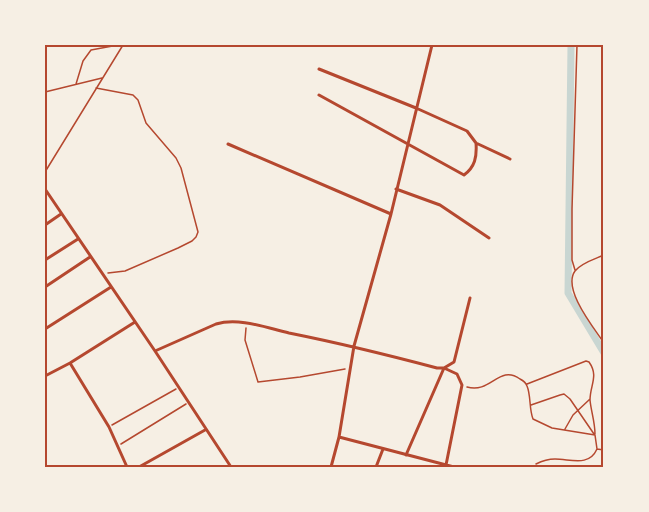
<svg xmlns="http://www.w3.org/2000/svg" width="649" height="512" font-family="Merriweather,serif">
<style>
.lines{fill:none;stroke-linecap:round;stroke-linejoin:round}
.canal{stroke:#c9d6d2;stroke-width:7}
.path{stroke:#b5482f;stroke-width:1.5}
.minor{stroke:#b5482f;stroke-width:3}
.neatline{fill:none;stroke:#b5482f;stroke-width:2}
</style>
<rect width="100%" height="100%" fill="#f6efe4"/>
<g class="lines">
<path class="canal" d="M571 45 568 293 604 353"/>
<path class="path" d="M76 84 83 61 91 50 118 45
M96 88 133 95 138 100 146 123 176 158 181 168 198 232 196 237 192 241 178 248 125 271 108 273
M45 92 102 78
M45 172 123 45
M604 255C595 259 581 263 575 271 562 289 594 328 604 343
M575 270 572 260V209L577 45
M246 328 245 340 258 382 300 377 345 369
M527 384 586 361 589 362C599 376 590 385 590 400 591 411 595 422 595 434
M467 387C491 394 499 364 520 379 522 380 526 383 527 386 531 395 529 409 533 419L552 428 595 435 597 449
M531 405 560 395 564 394 570 399 594 434
M112 425 176 389
M565 429 573 415 590 399
M121 444 186 404
M536 464C542 461 548 459 555 459 571 459 589 467 597 449L604 450"/>
<path class="minor" d="M319 69 416 108 467 131 476 143 510 159
M319 95 464 175C475 167 477 157 476 143
M228 144 391 214
M45 189 155 351 231 467
M396 189 440 205 489 238
M45 225 61 214
M45 260 78 239
M45 287 90 257
M45 329 111 287
M155 351 216 324C239 317 267 328 289 333 339 343 388 355 437 368H444L454 362 470 298
M70 363 109 427 127 467
M45 376 70 363 135 322
M339 437 454 467
M406 455 444 368 457 374 462 385 446 465
M139 467 205 430
M331 467 339 437 354 346 391 214 432 45
M376 467 383 449
M525 467H533"/>
</g>
<rect width="649" height="512" fill="none" stroke="#f6efe4" stroke-width="93"/>
<rect x="46" y="46" width="556" height="420" class="neatline"/>
</svg>
